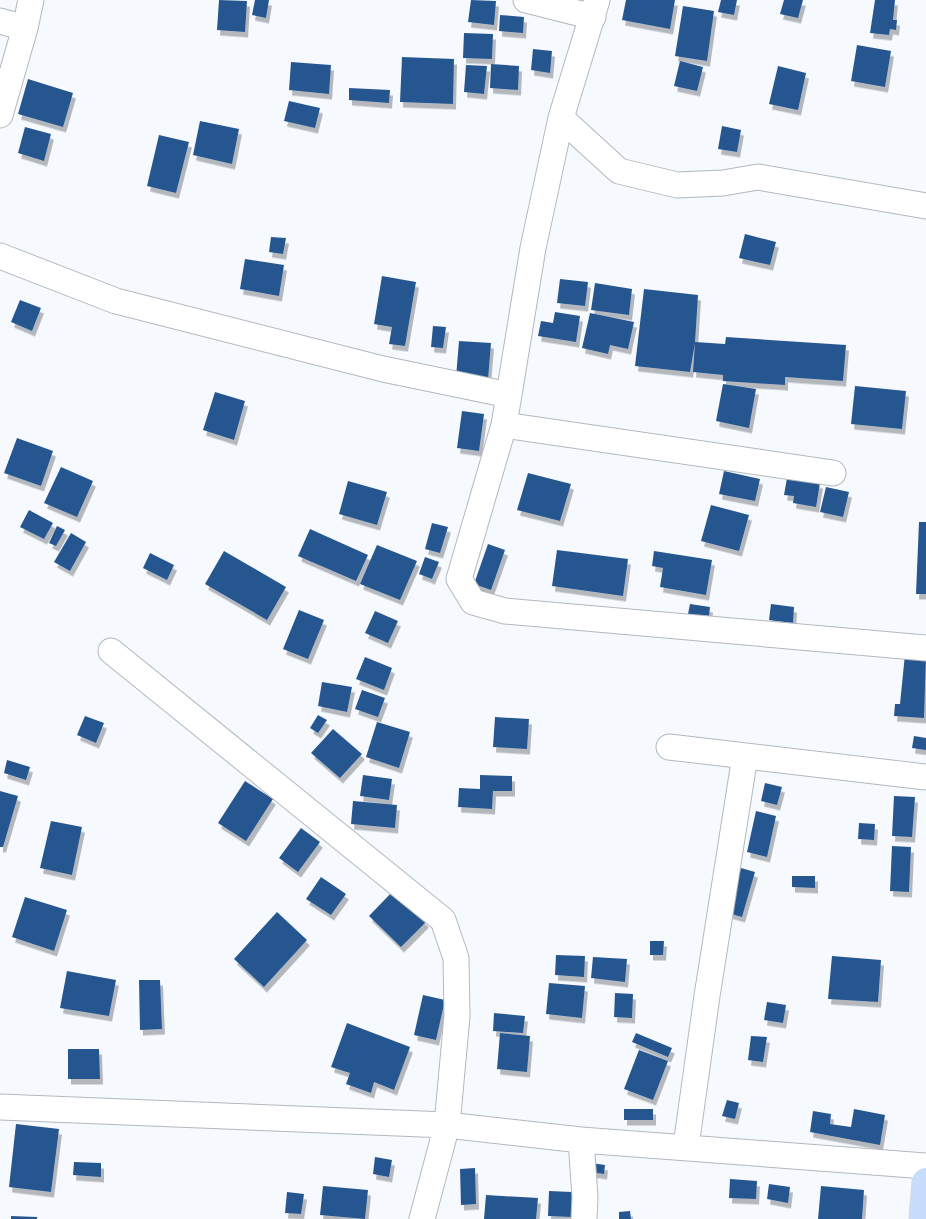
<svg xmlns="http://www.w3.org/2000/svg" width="926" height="1219" font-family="'Golos Text',sans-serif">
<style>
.building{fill:#285790;filter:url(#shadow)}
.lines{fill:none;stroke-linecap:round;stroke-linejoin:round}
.minor-casing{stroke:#b2b8c0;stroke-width:27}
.major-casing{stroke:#d6d6d7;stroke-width:29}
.minor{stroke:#fff;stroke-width:25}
.major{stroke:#c6ddfb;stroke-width:28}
</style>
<defs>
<filter id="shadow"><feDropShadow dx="3" dy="5.5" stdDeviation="0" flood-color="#0004"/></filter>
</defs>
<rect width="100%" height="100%" fill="#f6faff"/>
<path class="building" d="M219 0 247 1 245 32 217 30Z
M255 0H269L266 18 252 15Z
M471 0 496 1 494 25 468 22Z
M626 0H675L670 29 622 20Z
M721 0H737L734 15 718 12Z
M784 0H803L798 18 780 14Z
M875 0H895L893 20H897L896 30 890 29 889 35 870 33Z
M683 6 714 11 707 61 675 56Z
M500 15 524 17 523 33 499 31Z
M464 33 493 34 492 59 463 58Z
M857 45 891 51 885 87 851 81Z
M533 49 552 51 550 73 531 70Z
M402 57 454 59 453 104 400 102Z
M680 61 703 67 697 91 674 86Z
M291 62 331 65 329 94 289 90Z
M491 64 519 66 518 90 490 88Z
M466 65 487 66 484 94 464 92Z
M778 66 806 73 798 110 769 104Z
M28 79 73 93 63 127 18 114Z
M349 88 390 90 389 103 349 100Z
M289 101 320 108 315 128 284 121Z
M200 121 239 129 232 164 193 155Z
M722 126 741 130 737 152 718 149Z
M25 127 51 134 44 161 18 153Z
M159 135 189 142 176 193 147 186Z
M745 234 776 242 770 265 739 258Z
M271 237 286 238 283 254 269 252Z
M245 259 284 265 279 296 240 289Z
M382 276 416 282 405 346 389 344 392 327 374 324Z
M560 279 588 282 585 306 557 303Z
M595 283 632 289 629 315 591 310Z
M644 289 698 295 695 342 725 344 726 337 846 345 843 381 785 377V385L723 381V375L693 372 695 343 690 372 635 366Z
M20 300 41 308 32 331 11 322Z
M555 312 580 316 576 342 538 336 541 321 553 323Z
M590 313 634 322 628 349 610 345 608 354 582 348Z
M433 326 446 327 443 348 431 347Z
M459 341 491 343 488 380 456 377Z
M723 384 756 389 749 428 716 421Z
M855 386 906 391 902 429 851 424Z
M215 392 245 401 234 440 203 430Z
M462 411 484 414 479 451 457 448Z
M17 438 53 451 41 486 4 473Z
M61 467 93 481 77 517 44 503Z
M724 471 760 479 755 501 719 494Z
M528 473 571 484 560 521 517 510Z
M787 478 820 483 816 507 793 503 794 496 784 495Z
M348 481 387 492 377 525 339 514Z
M826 487 849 492 843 517 820 512Z
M711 505 749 515 739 551 701 541Z
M29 510 53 523 44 539 20 527Z
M919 522H926V594H916Z
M432 523 448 527 440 553 425 549Z
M57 526 65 530 56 546 49 543Z
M310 529 368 555 356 581 298 556Z
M71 533 86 542 70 571 54 562Z
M488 544 505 550 491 590 474 584Z
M377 545 417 561 400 600 360 584Z
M557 550 628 559 623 596 552 586Z
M224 551 286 587 267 620 205 584Z
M654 551 712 560 706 595 660 587 663 568 652 566Z
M150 553 174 565 167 580 143 568Z
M425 557 439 562 432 579 419 574Z
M690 604 710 607 709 616 688 614Z
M771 604 794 607 793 623 769 620Z
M299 610 324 620 308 659 283 649Z
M375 611 398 621 388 643 365 633Z
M905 654 926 656 924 718 894 716 895 704H900Z
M365 657 392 668 384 690 356 679Z
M322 682 352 687 347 712 318 706Z
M362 690 385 698 378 717 355 709Z
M318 715 327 720 318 733 310 728Z
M85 716 104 723 96 743 77 735Z
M495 717 529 719 527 749 493 747Z
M377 722 410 732 399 768 366 757Z
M333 729 362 754 340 778 311 753Z
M914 736 926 738V750L912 748Z
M7 760 30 767 26 780 4 773Z
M363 775 392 779 389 800 360 796Z
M480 775 512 776V791H493L492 809 458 807 459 788 480 789Z
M245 781 273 799 246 841 218 823Z
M765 783 782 787 777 805 761 801Z
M0 791 18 796 3 847H0Z
M894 796 915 797 912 837 892 836Z
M353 801 397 805 395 828 351 824Z
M756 811 776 816 767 857 747 852Z
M51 821 82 827 72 875 40 868Z
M859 823 875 824 874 840 858 839Z
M301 828 320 842 298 872 279 858Z
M892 846 911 847 909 892 890 891Z
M741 868 755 872 742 917 728 913Z
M792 876H815V888L792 887Z
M321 877 346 894 331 915 306 899Z
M393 891 426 922 401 947 369 916Z
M25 897 67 910 54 951 12 937Z
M277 912 307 940 264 987 234 959Z
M650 941H664L663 955H650Z
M556 955 585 956 584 977 555 975Z
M832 956 881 960 878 1002 828 999Z
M593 957 627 959 625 982 591 978Z
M67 971 116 980 109 1016 60 1008Z
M139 980H160L162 1029 140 1030Z
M549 983 585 986 582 1018 546 1014Z
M615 993 633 994 632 1018 614 1017Z
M423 995 445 1000 436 1040 414 1035Z
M767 1002 786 1005 783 1023 764 1020Z
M494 1013 525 1016 523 1033 493 1031Z
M347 1023 410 1047 394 1090 374 1082 371 1093 346 1084 350 1073 331 1067Z
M500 1033 530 1036 527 1072 497 1069Z
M636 1033 672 1048 668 1057 632 1042Z
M751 1036 767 1037 763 1062 748 1060Z
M68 1049H99L100 1079H68Z
M639 1050 668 1061 653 1100 624 1089Z
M727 1100 739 1103 735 1119 722 1116Z
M624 1109H653V1120H624Z
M854 1109 885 1115 880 1145 810 1132 813 1111 831 1114 830 1124 851 1127Z
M16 1124 59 1129 51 1192 9 1187Z
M375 1157 392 1160 389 1177 373 1174Z
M74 1162 101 1163V1177L73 1175Z
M591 1163 605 1165 604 1174 590 1172Z
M475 1168 476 1204 461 1205 460 1169Z
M730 1179 757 1181 756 1199 729 1198Z
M769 1184 790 1187 788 1203 767 1199Z
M323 1186 368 1190 365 1219 320 1215Z
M821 1186 864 1190 862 1219H818Z
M549 1191 572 1192 571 1217 548 1216Z
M287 1192 304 1194 301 1214 285 1213Z
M486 1195 538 1198 536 1219H484Z
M630 1211 631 1219H619V1212Z
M11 1216 37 1217V1219H11Z"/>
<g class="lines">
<g class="minor-casing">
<path id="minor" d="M526 0 593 17
M597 0 561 118 533 248 504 425 459 579 473 602 505 611 926 648
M0 21 25 28 0 115
M25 28 31 0
M561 118 619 171 677 185 723 183 758 177 926 206
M0 256 116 301 383 369 509 395
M504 425 833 473
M111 651 443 920 456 958 457 1016 447 1125 422 1219
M669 747 926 777
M0 1107 447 1125 581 1140 926 1166
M581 1140 585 1197 584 1219
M686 1146 707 996 745 756"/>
</g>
<g class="major-casing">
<path id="major" d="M923 1219 926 1182"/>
</g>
<use href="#minor" class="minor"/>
<use href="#major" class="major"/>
</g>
</svg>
